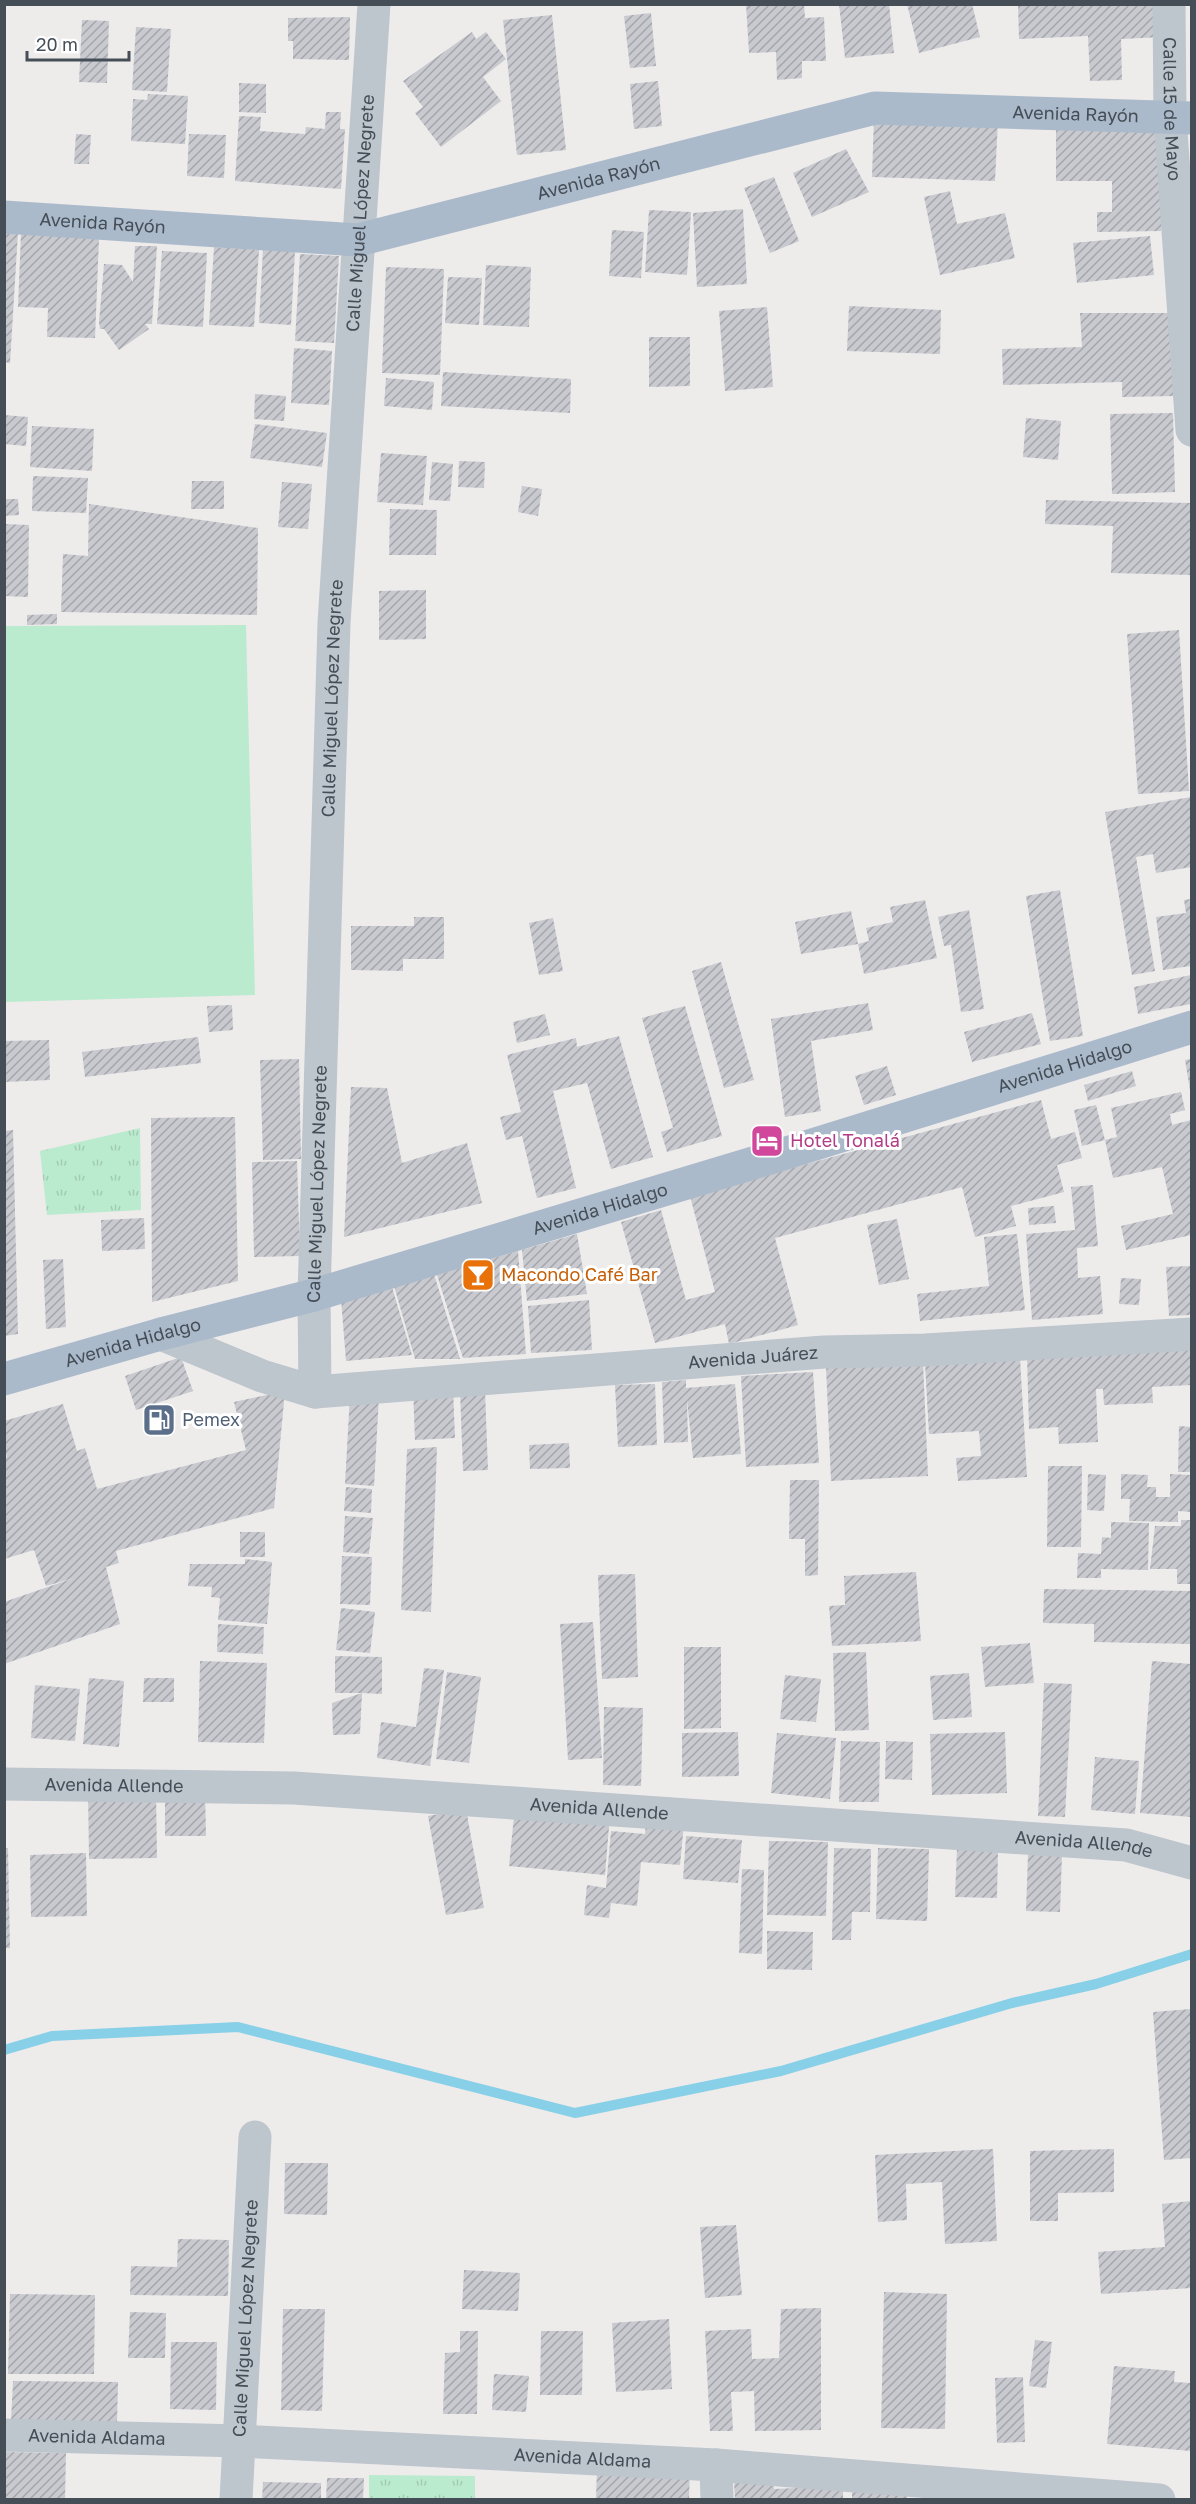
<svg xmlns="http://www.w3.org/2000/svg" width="1196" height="2504" font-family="'Golos Text',sans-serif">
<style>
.green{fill:#baebce}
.park{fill:url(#park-tufts)}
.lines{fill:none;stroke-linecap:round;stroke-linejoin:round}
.stream{stroke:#88d0e7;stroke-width:10}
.building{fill:url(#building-hatch)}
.street{stroke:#bdc5cd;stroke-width:33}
.primary{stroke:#abbaca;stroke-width:33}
.labels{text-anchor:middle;stroke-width:6;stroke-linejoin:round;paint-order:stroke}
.street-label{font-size:18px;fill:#454e57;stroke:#fff}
.hotel-label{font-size:18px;fill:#b23c85;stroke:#fff;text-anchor:start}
.food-label{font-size:18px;fill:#c56008;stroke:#fff;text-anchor:start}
.service-label{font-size:18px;fill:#4e5e75;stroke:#fff;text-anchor:start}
</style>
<defs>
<pattern id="park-tufts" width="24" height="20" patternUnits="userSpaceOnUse" patternTransform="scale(1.5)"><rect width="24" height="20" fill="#baebce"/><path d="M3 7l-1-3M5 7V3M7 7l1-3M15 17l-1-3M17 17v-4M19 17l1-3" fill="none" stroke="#a1cbb3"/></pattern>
<pattern id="building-hatch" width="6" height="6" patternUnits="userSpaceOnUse" patternTransform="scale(1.5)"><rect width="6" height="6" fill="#c8cad0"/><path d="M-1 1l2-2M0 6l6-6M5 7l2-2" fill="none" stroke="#a4a6ac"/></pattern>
</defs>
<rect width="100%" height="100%" fill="#eeebeb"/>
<path class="green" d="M246 625 255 995 5 1002V626Z"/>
<path class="park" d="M140 1128 141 1210 47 1215 40 1151Z
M369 2475 475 2476V2499H369Z"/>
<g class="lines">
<path class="stream" d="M4 2050 52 2036 238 2027 575 2113 781 2071 1012 2003 1096 1984 1192 1954"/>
</g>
<path class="building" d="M746 4H804L805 18 824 17 826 61H802V78L777 80 776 52 749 53Z
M839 4H889L894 53 845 58Z
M907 4H972L980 37 919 53Z
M1018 4H1163L1164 37 1121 39 1122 80 1090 81 1088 36 1019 39Z
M651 13 656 66 630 68 624 16Z
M552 15 566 150 517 155 503 20Z
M350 17 349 60 293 59V41H288V18Z
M82 20 109 21 107 83 79 82Z
M136 27 171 29 167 92 132 90Z
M472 32 476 39 486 32 506 59 483 77 501 101 441 147 415 113 423 107 403 81Z
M658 81 662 126 634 129 630 84Z
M239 83 266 84V113L239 112Z
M148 94 188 96 185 144 131 141 133 99 147 100Z
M326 112H341L340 129H345L341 189 235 181 239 116 261 117 260 131 305 134 306 127 325 129Z
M874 116 998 120 995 181 872 177Z
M1161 122V231L1097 232V212H1112V181H1056V123Z
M76 134 91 135 89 164H74Z
M189 134 226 135 224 178 187 176Z
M846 149 869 192 812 217 793 173Z
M774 177 799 241 770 253 744 188Z
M950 191 957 224 1005 213 1015 258 940 275 924 197Z
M743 209 747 284 697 287 693 213Z
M649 210 691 212 687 275 645 272Z
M612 230 644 232 641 278 609 276Z
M4 231 18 232 10 363 4 362Z
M21 233 99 239 95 338 47 337 48 308 18 307Z
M1150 236 1154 275 1077 283 1073 243Z
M135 246H157L152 324H145L149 329 119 350 104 329H100L99 322 104 264 122 265 133 282Z
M214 247 259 250 254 327 209 325Z
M263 249 295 251 291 325 259 323Z
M162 251 207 253 203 327 157 324Z
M300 254 339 256 334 343 295 341Z
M486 265 531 267 529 327 483 325Z
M386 267 444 269 440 375 382 373Z
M448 277 482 278 479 325 445 323Z
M849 306 941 310 940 354 847 351Z
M767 307 773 387 725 391 719 311Z
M1080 313H1176V396L1122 397V382L1003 385 1002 349 1082 347Z
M649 337H690V386L649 387Z
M294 348 332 351 329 405 291 403Z
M443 372 571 379 570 413 441 406Z
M386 378 434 382 432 410 384 406Z
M255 394 286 396 284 421 254 419Z
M1173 413 1175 492 1112 494 1110 414Z
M4 415 28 417 26 446 4 444Z
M1026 418 1061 421 1058 460 1023 457Z
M255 424 327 433 322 467 250 458Z
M32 426 94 429 92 471 30 467Z
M381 453 427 456 423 505 377 502Z
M459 461 485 462 484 488 458 487Z
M432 462 453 464 450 501 429 500Z
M33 476 88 478 86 513 32 511Z
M192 481H224V509H191Z
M282 482 312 484 308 529 278 527Z
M522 486 542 489 538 516 518 512Z
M4 499H18L19 515 4 516Z
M1046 500 1191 503V575L1111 573 1113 526 1045 524Z
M89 504 258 528 257 615 61 612 63 554 88 556Z
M390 509 437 510 436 555H389Z
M4 524 29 525 28 597 4 596Z
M426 590V639L379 640V591Z
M57 614V624L27 625V615Z
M1179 630 1189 791 1138 794 1127 634Z
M1191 797V867L1156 873 1153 854 1136 857 1155 971 1132 975 1105 812Z
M1060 890 1083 1036 1050 1041 1026 896Z
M1191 899V966L1163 970 1156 917 1186 913 1184 900Z
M925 900 937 958 864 974 858 944 869 941 866 928 893 922 890 907Z
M969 910 984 1009 961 1012 951 945 944 946 938 917Z
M851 911 858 944 801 954 795 922Z
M414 917H444V959H403V971L351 970V926H414Z
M553 918 563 971 539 975 529 923Z
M721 962 754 1080 724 1088 692 971Z
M1191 975V1004L1138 1014 1134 987Z
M868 1003 873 1030 811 1041 821 1111 785 1117 771 1019Z
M232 1005 233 1030 209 1032 207 1006Z
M685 1006 722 1136 667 1152 661 1132 673 1128 642 1018Z
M1032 1013 1041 1044 972 1062 964 1032Z
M545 1014 550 1035 517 1043 513 1022Z
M619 1036 653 1157 611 1169 587 1083 553 1091 576 1188 537 1198 522 1136 506 1140 500 1117 521 1112 507 1055 576 1038 577 1047Z
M198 1037 201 1063 85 1077 82 1052Z
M49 1040 50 1080 4 1082V1041Z
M299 1059 301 1159 263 1160 260 1060Z
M1191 1059V1090H1190L1185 1060Z
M887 1066 896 1095 864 1105 855 1076Z
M1132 1071 1136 1086 1088 1101 1084 1085Z
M351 1087 387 1088 402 1163 467 1143 482 1203 344 1237Z
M1181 1092 1185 1110 1170 1114 1172 1125 1191 1120V1235L1126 1250 1121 1226 1173 1214 1162 1167 1113 1178 1105 1140 1082 1146 1074 1110 1096 1105 1105 1140 1117 1137 1111 1108Z
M1041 1100 1051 1139 1075 1132 1082 1158 1057 1165 1064 1192 1011 1206 1016 1226 975 1237 962 1187 775 1238 798 1325 729 1344 725 1324 655 1343 621 1222 661 1210 686 1300 715 1292 690 1196Z
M235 1117 238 1281 152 1302 151 1118Z
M13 1130 18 1334 4 1336V1131Z
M297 1161 300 1256 254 1257 252 1162Z
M1093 1185 1098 1246 1077 1248 1078 1278 1100 1276 1103 1314 1032 1320 1026 1234 1075 1230 1071 1187Z
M1054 1206 1056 1223 1029 1225 1028 1208Z
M144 1218 145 1249 102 1251 101 1220Z
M897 1219 909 1279 879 1285 867 1225Z
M577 1234 587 1294 527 1301 522 1250Z
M1017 1234 1025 1310 920 1321 917 1294 989 1286 984 1237Z
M518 1251 526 1354 463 1358 437 1275Z
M63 1259 66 1327 46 1329 43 1260Z
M1191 1266V1315L1169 1316 1166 1267Z
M434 1274 460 1359H415L394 1286Z
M1121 1278 1141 1279 1139 1305 1119 1304Z
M392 1287 412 1355 346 1361 341 1299Z
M589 1300 592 1350 531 1353 528 1306Z
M1191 1349V1385L1152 1387 1153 1403 1104 1405 1103 1389H1096L1098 1442 1059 1444 1058 1427 1029 1429 1027 1356Z
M181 1357 193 1391 136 1410 125 1376Z
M1020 1358 1027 1477 958 1481 956 1458 981 1456 979 1431 929 1434 925 1364Z
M923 1362 928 1476 831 1481 826 1367Z
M813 1372 819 1463 746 1467 741 1376Z
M686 1380V1388L735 1384 741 1454 693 1458 687 1399 688 1442 664 1443 662 1382Z
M655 1384 657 1445 618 1447 615 1385Z
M453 1389 455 1438 415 1440 413 1390Z
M485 1390 488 1470 463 1471 460 1391Z
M285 1391 274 1508 116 1551 119 1563 106 1567 120 1624 4 1664V1602L74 1578 46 1586 34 1550 4 1559V1458L7 1457 4 1447V1421L63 1404 77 1451 85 1448 97 1489 246 1450 234 1402Z
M350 1395 379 1396 374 1486 345 1484Z
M1179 1426 1191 1427V1472H1178Z
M569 1443 570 1468 530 1469 529 1445Z
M437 1447 431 1612 401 1610 407 1449Z
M1048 1466H1082L1081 1547H1047Z
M1088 1474 1106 1475 1104 1511 1087 1510Z
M1121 1474 1148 1475 1147 1487H1156V1497H1170V1474L1191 1475V1512L1178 1511V1522L1129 1521 1130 1499H1121Z
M790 1480H819L818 1575 805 1576V1539H789Z
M346 1487 372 1489 371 1513 344 1511Z
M345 1516 373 1518 369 1554 343 1552Z
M1181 1520H1191V1584H1177V1569H1150L1155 1526H1181Z
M1111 1522 1149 1523 1148 1570 1101 1569V1578H1077L1078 1553 1101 1554 1102 1537 1111 1538Z
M240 1532H265V1557H240Z
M342 1556 372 1557 370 1605 340 1604Z
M245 1559 272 1562 267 1624 218 1620 220 1598 211 1597 212 1587 188 1586 190 1564H245Z
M916 1572 921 1641 832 1646 829 1606 845 1605 844 1576Z
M635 1574 638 1677 602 1679 598 1575Z
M1044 1589 1191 1591V1644L1094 1642V1624L1043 1623Z
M341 1608 375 1612 370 1653 336 1650Z
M593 1622 602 1758 568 1760 560 1624Z
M218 1624 264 1627 263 1654 217 1652Z
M1030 1643 1034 1683 985 1687 981 1647Z
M684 1647H721V1728L684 1729Z
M866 1652 869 1730 835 1731 833 1653Z
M335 1656 382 1657V1694L362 1693 360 1734 333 1735 332 1703 362 1693H335Z
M200 1661 267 1663 264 1743 198 1742Z
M1152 1661 1191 1664V1817L1140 1813Z
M424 1668 444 1670 430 1766 377 1758 381 1722 416 1727Z
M447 1672 481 1677 469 1763 436 1759Z
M969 1673 972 1717 933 1720 930 1676Z
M785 1675 821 1679 816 1722 780 1719Z
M89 1678 124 1681 119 1747 83 1744Z
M144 1678H174V1702H143Z
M1044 1683 1072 1684 1065 1817 1038 1816Z
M35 1685 80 1689 75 1741 31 1738Z
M604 1707 643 1708 641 1786 603 1785Z
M738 1732 739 1776 682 1777V1733Z
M1005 1732 1007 1793 932 1795 930 1734Z
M777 1733 836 1738 830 1799 771 1793Z
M841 1741 880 1742 879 1802H839Z
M886 1741 913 1742 912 1780 885 1779Z
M1095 1757 1139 1761 1135 1814 1091 1810Z
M156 1787 157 1858 89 1859 88 1789Z
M165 1792H205L206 1836H165Z
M515 1806 610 1815 605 1875 509 1866Z
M466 1809 484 1908 446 1915 428 1816Z
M646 1821 684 1824 680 1865 641 1862 637 1906 611 1903 609 1918 584 1915 587 1885 606 1888 611 1831 645 1834Z
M686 1836 742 1840 738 1883 683 1879Z
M769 1841 828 1842 826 1916 767 1915Z
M4 1848H8L10 1948H4Z
M834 1848 871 1849 870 1912H852L851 1940H832Z
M878 1848 929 1849 927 1921 876 1919Z
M957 1849 998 1850 997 1898 955 1897Z
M86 1853 87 1916 31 1917 30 1855Z
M1028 1855H1062L1060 1912 1026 1911Z
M742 1869 764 1870 762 1954 739 1953Z
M767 1931 813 1932 812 1970 767 1969Z
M1191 2009V2158L1164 2160 1153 2012Z
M993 2149 997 2241 945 2244 942 2182 906 2184 907 2220 878 2222 875 2155Z
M1114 2149V2192L1058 2193V2221H1030V2151Z
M285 2163H328L327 2215 284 2214Z
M1191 2201V2288L1101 2294 1098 2252 1165 2247 1162 2204Z
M736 2225 742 2295 705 2298 700 2227Z
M178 2239 229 2240 228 2296 130 2295 131 2266 177 2267Z
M464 2270 520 2273 518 2311 462 2309Z
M884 2292 947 2294 945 2429 881 2428Z
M10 2294 95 2295 94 2374H8Z
M821 2308V2430L755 2431 754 2391 731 2392 733 2431H710L705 2331 751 2329 752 2359 779 2358 781 2309Z
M283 2309H325L322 2411 281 2410Z
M130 2312 166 2313 165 2358H128Z
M669 2319 672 2389 616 2392 612 2323Z
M460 2331H478L477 2414H443L445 2353 460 2352Z
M541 2331H583L582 2395H540Z
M1035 2340 1052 2342 1046 2388 1029 2386Z
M171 2342H217L216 2410 170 2409Z
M1114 2366 1175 2371 1174 2382 1191 2383V2451L1107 2444Z
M494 2374 529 2376 526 2412 492 2410Z
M1023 2377 1025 2442 997 2443 995 2378Z
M13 2381 118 2382 117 2423 11 2421Z
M4 2452 66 2453 65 2499H4Z
M597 2468 690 2470 689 2499H596Z
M327 2478H364L363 2499H326Z
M773 2478 774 2489 843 2486V2499H735L734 2481Z
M263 2482 321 2483V2499H262Z
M907 2489V2499H852V2490Z"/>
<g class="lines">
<g class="street">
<path id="s1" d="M1169 4 1170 117 1192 430"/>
<path id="s2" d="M161 1334 262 1376 315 1392 824 1352 925 1350 1192 1334"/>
<path id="s3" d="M315 1392 314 1295 334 623 374 4"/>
<path id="s4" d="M4 1784 294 1788 1126 1845 1192 1863"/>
<path id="s5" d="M4 2435 241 2441 716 2465 1159 2500"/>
<path d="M716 2465 717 2500"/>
<path id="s6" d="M236 2500 255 2137"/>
</g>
<g class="primary">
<path id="s7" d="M4 217 358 240 875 108 1192 118"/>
<path id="s8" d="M4 1379 161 1334 314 1295 780 1155 1192 1027"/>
</g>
</g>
<defs>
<g id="hotel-square" transform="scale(1.725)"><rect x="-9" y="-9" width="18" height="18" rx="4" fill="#d1479c" stroke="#fff"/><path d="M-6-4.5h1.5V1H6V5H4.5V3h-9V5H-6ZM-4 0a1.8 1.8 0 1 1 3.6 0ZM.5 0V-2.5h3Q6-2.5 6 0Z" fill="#fff"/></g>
<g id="bar-square" transform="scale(1.725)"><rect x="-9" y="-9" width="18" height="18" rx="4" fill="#e8710a" stroke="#fff"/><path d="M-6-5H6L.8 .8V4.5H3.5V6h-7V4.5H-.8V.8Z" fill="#fff"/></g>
<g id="fuel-square" transform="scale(1.725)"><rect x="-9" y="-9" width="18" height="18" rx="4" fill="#5c6f8a" stroke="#fff"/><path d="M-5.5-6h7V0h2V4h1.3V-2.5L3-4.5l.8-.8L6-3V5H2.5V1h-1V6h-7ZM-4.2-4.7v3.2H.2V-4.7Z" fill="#fff"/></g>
</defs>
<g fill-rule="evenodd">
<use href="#hotel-square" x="767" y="1141"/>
<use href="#bar-square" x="478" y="1275"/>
<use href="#fuel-square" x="159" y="1420"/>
</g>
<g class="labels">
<g class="street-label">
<text dy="6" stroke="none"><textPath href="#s1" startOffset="105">Calle 15 de Mayo</textPath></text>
<text dy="6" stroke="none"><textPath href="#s7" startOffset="1089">Avenida Rayón</textPath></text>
<text dy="6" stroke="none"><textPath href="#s7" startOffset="603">Avenida Rayón</textPath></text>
<text dy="6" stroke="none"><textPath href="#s3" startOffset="1180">Calle Miguel López Negrete</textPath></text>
<text dy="6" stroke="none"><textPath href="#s7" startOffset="99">Avenida Rayón</textPath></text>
<text dy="6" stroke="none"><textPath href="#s3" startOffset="694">Calle Miguel López Negrete</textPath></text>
<text dy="6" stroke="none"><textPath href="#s8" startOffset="1106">Avenida Hidalgo</textPath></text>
<text dy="6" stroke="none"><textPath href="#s3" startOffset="208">Calle Miguel López Negrete</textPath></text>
<text dy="6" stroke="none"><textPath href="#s8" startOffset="620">Avenida Hidalgo</textPath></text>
<text dy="6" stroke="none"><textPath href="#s8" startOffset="134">Avenida Hidalgo</textPath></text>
<text dy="6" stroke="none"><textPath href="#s2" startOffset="604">Avenida Juárez</textPath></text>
<text dy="6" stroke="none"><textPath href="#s4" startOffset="110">Avenida Allende</textPath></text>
<text dy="6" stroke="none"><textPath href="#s4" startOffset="596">Avenida Allende</textPath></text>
<text dy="6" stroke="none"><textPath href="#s4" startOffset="1082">Avenida Allende</textPath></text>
<text dy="6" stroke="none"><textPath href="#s6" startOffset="182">Calle Miguel López Negrete</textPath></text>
<text dy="6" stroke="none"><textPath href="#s5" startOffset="93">Avenida Aldama</textPath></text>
<text dy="6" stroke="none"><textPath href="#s5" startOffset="579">Avenida Aldama</textPath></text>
</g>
<g class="hotel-label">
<text x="790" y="1147">Hotel Tonalá</text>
</g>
<g class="food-label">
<text x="501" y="1281">Macondo Café Bar</text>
</g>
<g class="service-label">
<text x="182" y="1426">Pemex</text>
</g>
</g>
<rect width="1196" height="2504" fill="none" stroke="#454e57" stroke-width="12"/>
<path d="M27 51v9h102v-9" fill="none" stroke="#454e57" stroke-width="3"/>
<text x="36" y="51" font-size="18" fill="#454e57" stroke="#ffffff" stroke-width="4.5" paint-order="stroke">20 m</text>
</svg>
